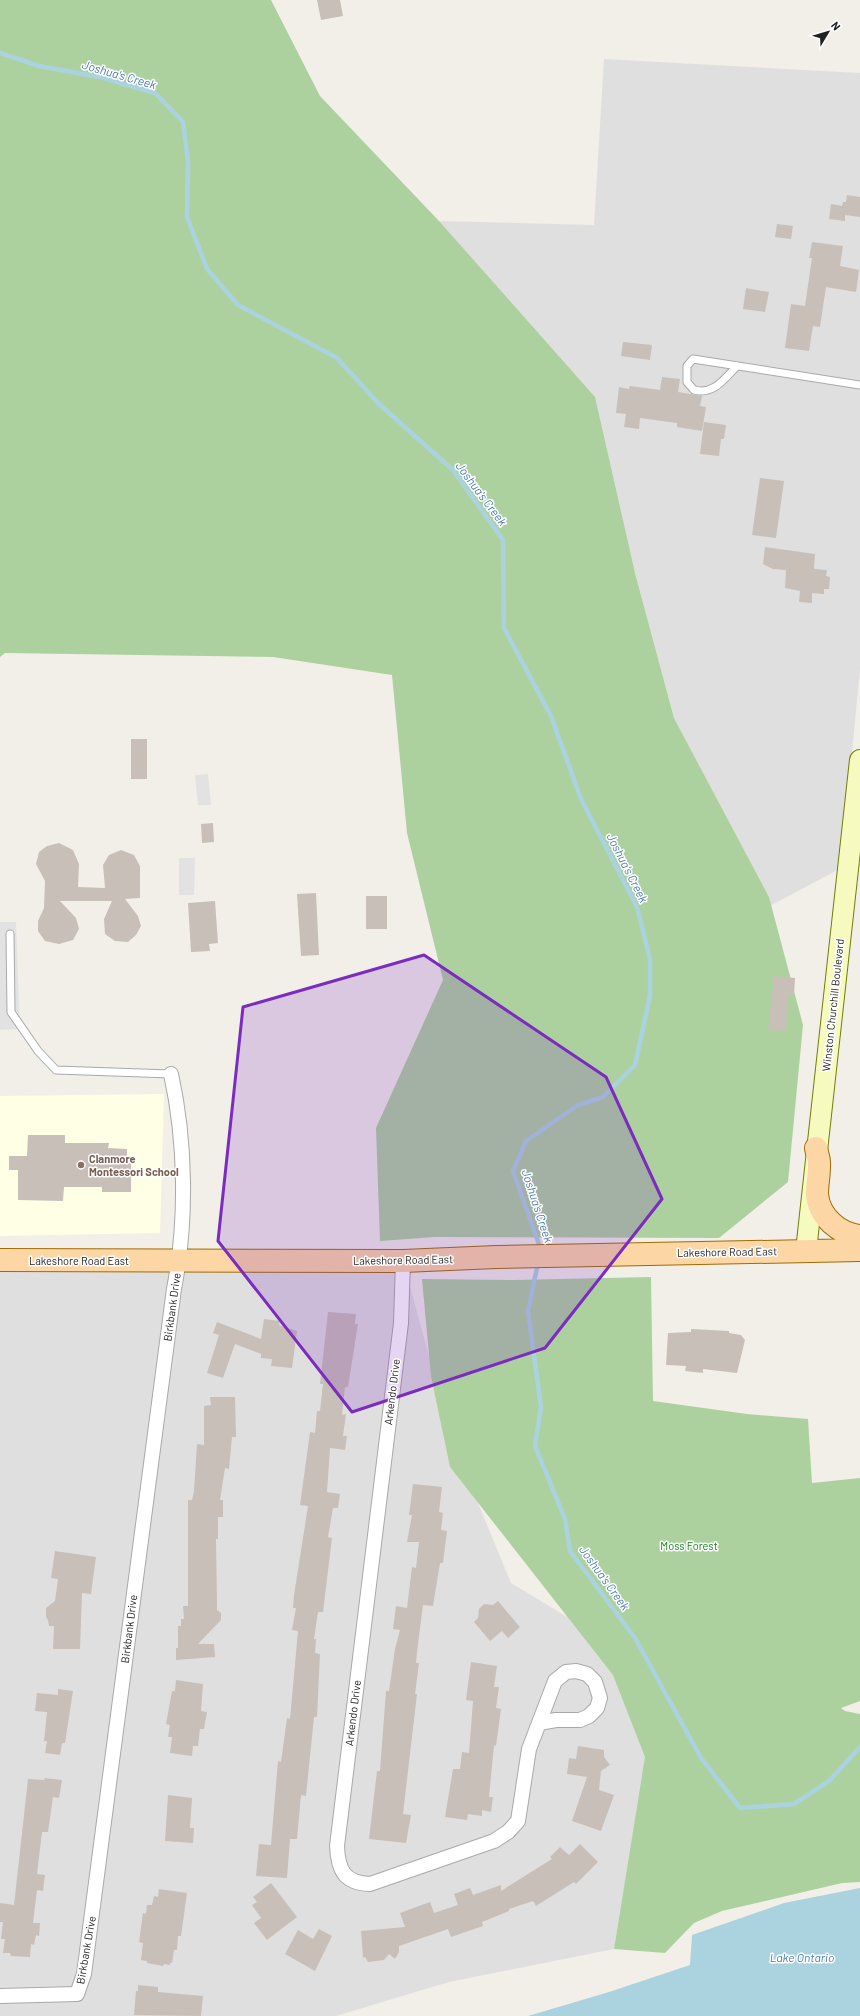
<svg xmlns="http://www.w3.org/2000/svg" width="860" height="2016" font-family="Barlow,sans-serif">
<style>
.residential{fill:#e0dfdf}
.education{fill:#ffffe5}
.forest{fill:#add19e}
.parking{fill:#e2e2e2}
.water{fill:#aad3df}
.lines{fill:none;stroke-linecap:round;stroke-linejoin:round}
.stream{stroke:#aad3df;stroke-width:4.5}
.building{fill:#c7bfb8}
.service-casing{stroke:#a9a9a9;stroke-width:9}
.minor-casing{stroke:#a9a9a9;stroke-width:16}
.secondary-casing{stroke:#707d05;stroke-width:22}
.primary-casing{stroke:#a06b00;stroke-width:24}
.service{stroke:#fff;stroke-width:7}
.minor{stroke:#fff;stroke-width:14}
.secondary{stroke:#f7fabf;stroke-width:20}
.primary{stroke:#fcd6a4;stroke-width:22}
.marked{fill:#7b2cbf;fill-opacity:0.2;stroke:#7b2cbf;stroke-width:3;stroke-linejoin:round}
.education-dot{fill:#8d6e63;stroke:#fff;stroke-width:1.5}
.labels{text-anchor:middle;stroke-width:3;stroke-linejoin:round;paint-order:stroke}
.street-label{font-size:11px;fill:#222;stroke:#fff}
.education-label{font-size:11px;font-weight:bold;fill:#785e54;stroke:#fff;text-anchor:start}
.park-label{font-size:11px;fill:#0c8416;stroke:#fff}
.water-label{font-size:12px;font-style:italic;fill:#4a7aab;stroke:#fff}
</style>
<rect width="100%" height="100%" fill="#f2efe9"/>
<path class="residential" d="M604 59 860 73V669L841 868 770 906 769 897 674 718 635 573 439 221 594 225Z
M0 1260 403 1261 452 1440 511 1583 630 1655 655 1699 614 1949 449 1982 336 2016H0Z"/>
<path class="education" d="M164 1094 160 1233 0 1236V1096Z"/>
<path class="forest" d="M0 0H271L320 96 439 221 595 397 635 573 674 718 769 897 803 1025 788 1182 719 1238 435 1237 380 1241 376 1128 443 980 407 833 392 675 273 657 5 653 0 657Z
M651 1277 653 1401 747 1414 808 1419 812 1483 860 1478V1701L841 1708 845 1711 860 1714V1882L842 1883 722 1911 694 1923 665 1953 614 1949 645 1757 613 1675 450 1467 431 1376 422 1279 514 1280Z"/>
<path class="parking" d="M208 774 211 805H198L195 775Z
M179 858H195L194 895H179Z
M0 922H16L20 1029 0 1030Z"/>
<path class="water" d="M860 1888V2016H528L609 1992 690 1965 692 1935 784 1903Z"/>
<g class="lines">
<path class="stream" d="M0 53 39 66 100 77 155 93 183 122 188 161 187 217 207 269 238 305 337 358 379 404 453 470 503 540 504 628 551 716 581 799 637 907 650 959V996L635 1065 603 1097 578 1105 526 1141 513 1171 541 1250
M538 1263 528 1311 541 1407 535 1446 565 1519 570 1551 635 1638 701 1758 740 1808 794 1804 829 1781 860 1747"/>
</g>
<path class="building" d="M317 0H340L343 16 321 20Z
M847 195 860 197V217L845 215V221L829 219 831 204 842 206 843 202H846Z
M777 224 793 226 791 239 775 237Z
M812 242 843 246 840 266 859 270 856 292 826 287 820 327 813 326 809 351 785 348 791 304 805 306 812 258H809Z
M746 288 769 292 765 312 743 309Z
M623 342 652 345 650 360 621 356Z
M662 377 680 379 678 392 702 396 700 406 706 407 702 431 677 427V423L640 418 639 429 624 427 626 414 616 413 619 387 629 389 630 386 660 390Z
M704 422 726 425 724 439H721L719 456 700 454Z
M760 478 784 481 776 538 752 535Z
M765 547 815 554 814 569 827 570 826 576 830 577 829 589H824V594L812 593V603L799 602 800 591 785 588 786 570 773 569 763 564Z
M131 739H147V779H131Z
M213 823 214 842 202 843 201 824Z
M59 843 73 850 79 864 78 887 105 888 103 865 109 855 121 850 134 855 140 866V898L125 899 138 916 141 926 136 935 128 942 115 941 105 934 104 919 112 901H60L76 918 79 929 73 940 59 944 45 941 38 931V921L44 908 45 881 36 864 39 852 47 846Z
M316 893 319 955 301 956 297 894Z
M366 896H387V929H366Z
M215 901 218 943 209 944 210 951 191 952 188 903Z
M774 976 795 978 794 996H788L786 1031 768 1030Z
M28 1135H65V1143H109L108 1148 127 1149V1160L131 1161V1192H102V1187H64L63 1201 18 1200V1170H9V1156H27Z
M328 1312 356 1314 355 1324H358L348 1387H345L342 1415 346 1414 343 1436H347L345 1450 330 1448 327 1492 340 1494 338 1508H333L328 1537 332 1538 323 1612H318L314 1639H316L315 1653 320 1654 317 1717H314L306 1796 301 1795 297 1839H290L287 1878 256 1876 259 1844 271 1845 278 1761 281 1762 287 1718 290 1719 298 1631 292 1630 296 1608H293L294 1595 308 1506 300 1505 310 1432 315 1433 317 1411H320L323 1384H320Z
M264 1319 280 1321 279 1325 297 1331 292 1368 271 1366 272 1359 261 1358V1354L235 1344 223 1378 207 1373 219 1335 213 1333 217 1322 261 1339Z
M691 1329 729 1331V1333L741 1335 745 1340 737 1373 703 1369V1373L685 1371 686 1366 666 1365 668 1333 691 1332Z
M210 1397H235L236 1437H232L229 1469 225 1468 220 1500H223V1517H218V1539H216L217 1604V1610L221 1613V1620L198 1644H214L215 1657 176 1660V1648H178V1626H181V1619H184L183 1606H188V1500H192L194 1491 197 1444 204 1445V1406L211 1405Z
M413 1484 442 1487 439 1512 443 1513 441 1530 447 1531 443 1563H440L433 1606 423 1605 417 1652 416 1663H419L415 1694H417L403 1814 411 1815 406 1843 369 1839 377 1771H380L386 1691H389L395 1649 400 1630 393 1629 396 1606 407 1608 412 1567 416 1568 419 1542H407L412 1515H409Z
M55 1551 96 1557 91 1594 82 1593 80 1649H53L54 1626H49L48 1620 46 1617V1608L55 1601 58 1579 51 1578Z
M498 1601 520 1627 508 1638 502 1631 490 1641 474 1622 478 1618 479 1609 484 1604 493 1605Z
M471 1662 497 1666 494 1687H499L496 1708 501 1709 496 1746 494 1745 489 1797H493L491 1812 482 1810V1816L468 1814 467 1820 445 1817 453 1769H460L462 1752 469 1753 473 1701 466 1700Z
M176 1680 203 1684 201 1711 207 1712 204 1729H200L198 1746H193L192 1756 170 1753 172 1737H168L170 1725 166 1724 172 1691H175Z
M58 1689 73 1691 65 1743H62L60 1755 45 1753 47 1741H44L47 1712 35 1711 37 1693 58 1695Z
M578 1746 604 1750V1757L610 1765 601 1771 599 1790 614 1795 601 1831 572 1821 587 1777 567 1774 569 1758 576 1759Z
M44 1778 62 1780 59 1798 53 1797 48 1832H42L37 1874 45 1875 43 1891 37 1890 33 1923H40L39 1936 36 1935 34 1945 31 1944 30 1957 11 1956 10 1953H3L5 1939H1L3 1922H0V1903L14 1905 28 1779 45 1780Z
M168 1795 192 1798 190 1828H194L193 1843 165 1841Z
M580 1844 598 1862 576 1884 574 1882 536 1906 533 1901 509 1909V1911L482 1922 483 1926 451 1937 448 1929 399 1946V1952L395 1959 389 1954 384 1960 368 1962 365 1957 363 1958 361 1931 405 1927 400 1913 430 1902 434 1913 458 1905 454 1894 470 1888 473 1895 501 1885V1891L552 1859 550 1857 560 1847 569 1855Z
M271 1883 297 1917 267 1940 254 1923 261 1918 252 1905 257 1902 253 1897Z
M159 1889 187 1893 181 1936H178L177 1950H174L172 1963H170V1965L164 1964 163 1966 147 1963V1961L141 1960 143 1943 139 1942 143 1913 146 1914 147 1905H152L154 1896 158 1897Z
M319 1929 332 1936 315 1971 285 1954 298 1930 313 1939Z
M138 1985 158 1987V1992L203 1996 201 2016 134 2015 136 1991H138Z"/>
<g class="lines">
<g class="service-casing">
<path id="service" d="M737 366C724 379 714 395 694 390L687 382V366L693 359 860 385
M10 934 11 1012 38 1051 56 1070 171 1074"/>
</g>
<g class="minor-casing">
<path id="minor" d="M403 1261 401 1323 337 1846C338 1870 344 1883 370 1884L494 1841 508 1832 518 1821 529 1749 555 1681 566 1672 576 1671 587 1674 595 1682 600 1698 597 1708 589 1716 580 1720H556L539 1723
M0 1996 77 1994 84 1974 174 1289C187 1221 186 1142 171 1074"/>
</g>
<g class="secondary-casing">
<path id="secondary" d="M806 1251 860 760"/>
</g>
<g class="primary-casing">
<path id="primary" d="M816 1148C817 1154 820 1160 819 1166 819 1176 817 1185 817 1194 819 1217 839 1234 860 1236
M0 1260 403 1261 496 1257 860 1250"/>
</g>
<use href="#service" class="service"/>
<use href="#minor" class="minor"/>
<use href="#secondary" class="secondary"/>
<use href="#primary" class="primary"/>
</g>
<path class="marked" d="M424 955 606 1077 662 1199 545 1348 352 1412 218 1241 243 1007Z"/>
<circle class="education-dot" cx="81" cy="1165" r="4"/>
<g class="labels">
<g class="street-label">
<text transform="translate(833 1005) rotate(-84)" y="4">Winston Churchill Boulevard</text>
<text transform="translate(727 1252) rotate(-1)" y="4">Lakeshore Road East</text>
<text transform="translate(403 1260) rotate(-1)" y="4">Lakeshore Road East</text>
<text x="79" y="1265">Lakeshore Road East</text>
<text transform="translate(172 1307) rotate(-82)" y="4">Birkbank Drive</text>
<text transform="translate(392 1392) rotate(-83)" y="4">Arkendo Drive</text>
<text transform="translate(129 1629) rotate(-83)" y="4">Birkbank Drive</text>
<text transform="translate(353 1713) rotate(-83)" y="4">Arkendo Drive</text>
<text transform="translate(86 1950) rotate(-80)" y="4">Birkbank Drive</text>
</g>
<g class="education-label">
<text x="89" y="1163">Clanmore<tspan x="89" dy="13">Montessori School</tspan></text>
</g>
<g class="park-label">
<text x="689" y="1550">Moss Forest</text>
</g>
<g class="water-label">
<text transform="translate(119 75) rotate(16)" y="4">Joshua's Creek</text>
<text transform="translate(481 494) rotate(53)" y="4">Joshua's Creek</text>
<text transform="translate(627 868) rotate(63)" y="4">Joshua's Creek</text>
<text transform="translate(537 1206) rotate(72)" y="4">Joshua's Creek</text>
<text transform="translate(604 1578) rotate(54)" y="4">Joshua's Creek</text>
<text x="802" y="1962">Lake Ontario</text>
</g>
</g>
<g transform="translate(828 32) rotate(52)" stroke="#ffffff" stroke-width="3" paint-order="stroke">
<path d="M0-3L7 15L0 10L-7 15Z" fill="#222222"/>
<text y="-6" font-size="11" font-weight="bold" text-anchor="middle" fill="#222222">N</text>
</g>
</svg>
